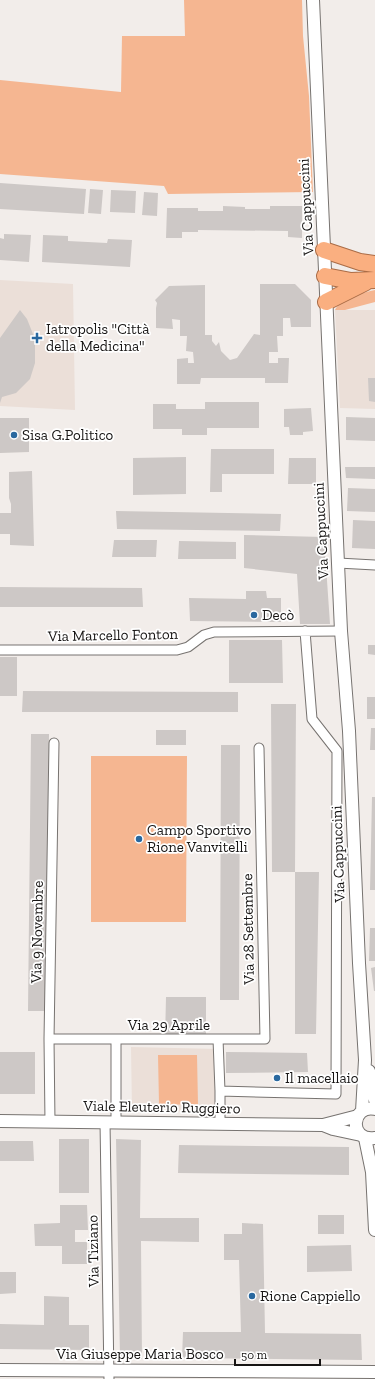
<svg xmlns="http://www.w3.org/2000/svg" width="375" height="1379" font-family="'Zilla Slab',serif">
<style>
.built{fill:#ebdfd8}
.green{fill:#f5b691}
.building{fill:#cdc8c6}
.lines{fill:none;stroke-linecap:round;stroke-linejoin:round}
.minor-casing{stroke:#777370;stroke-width:11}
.tertiary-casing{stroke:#777370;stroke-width:14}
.trunk-casing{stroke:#aa6c46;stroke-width:18}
.minor{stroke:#fff;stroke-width:9}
.tertiary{stroke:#fff;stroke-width:12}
.trunk{stroke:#faaf80;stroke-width:16}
.poi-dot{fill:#29689f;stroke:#fff;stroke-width:1.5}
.labels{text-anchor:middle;stroke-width:3.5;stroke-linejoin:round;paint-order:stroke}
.street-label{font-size:15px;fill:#161413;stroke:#fff}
.poi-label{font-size:15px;fill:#161413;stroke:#fff;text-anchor:start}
</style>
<rect width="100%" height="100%" fill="#f2edea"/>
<path class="built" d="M0 280 73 284 75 410 0 406Z
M335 310H375V409L340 408Z
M131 1047 218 1049 220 1112 132 1111Z"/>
<path class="green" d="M184 0H302L303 36 309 96 313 192 168 194 164 186 0 174V80L121 92 122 36H185Z
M375 290V302L345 310H335C340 299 364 292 375 290Z
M91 756H187L186 922H91Z
M158 1055H197L198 1105 159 1104Z"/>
<path class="building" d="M0 183 86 189 84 214 0 209Z
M90 189 103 190 101 214 88 213Z
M111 190 136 191 135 213 110 212Z
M144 192 158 193 157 216 142 215Z
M223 206 245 207V209H270V206H302V238L288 237V231L198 230V232H182V238H166L167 208H198V211H223Z
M4 234 31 235 29 262 0 260V238L4 239Z
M43 235 68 236V241L107 243 108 239 132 240 130 267 42 262Z
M260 284H295L311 300V327H291L290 318H283V336H277L278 352H269V363H278V358H289L288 383H265V378H201L200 384H177V359L188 358V363H194L193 352 186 351 187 336H180V320L172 319 173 329 156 328V308L157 303 155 300 169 286 205 285V335H212V341L216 346 219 342 221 351 230 360 237 358 254 334 260 335Z
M20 310 27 319 35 339V363L30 379 16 393 2 397 0 403V338Z
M368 378H375V402L369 401Z
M205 402H259V428H207V435H182V429H153V404H176V409H205Z
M311 408 313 431 303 432V435H290L289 427H284V409Z
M346 417 375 418V441L346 440Z
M0 418H29V452L0 453Z
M211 449H274V474H222V492H210Z
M186 457V494L133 495V458Z
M289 458H316V484H288Z
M345 467H375V479L346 478Z
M32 471 34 546 10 545V534H0V513H11V504L9 498V472Z
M348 488 375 489V512L347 511Z
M116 511 281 514 280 531 117 529Z
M353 520 375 521V549L352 548Z
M244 535 324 537 330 624H300L297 574 244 568Z
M114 540H157L156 557H112Z
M179 541 236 542V559H178Z
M0 587 142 588 143 607H0Z
M246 591H266L267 598H281V622L190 621 189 598 246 599Z
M229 640H282L283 683H229Z
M368 645H375V655L368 654Z
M0 657H17V696H0Z
M23 691 238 692V712H22Z
M367 697H375V719H367Z
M271 704H296L295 872H319L316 1034H295V872H272Z
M371 728H375V750H370Z
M156 730H186V745H156Z
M31 734H49L47 1011H28Z
M221 745H240L239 1000H220Z
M372 797H375V890H370Z
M370 928H375V961H369Z
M375 967V991H374L371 968Z
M166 997H206V1039H165Z
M0 1052H35V1094H0Z
M226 1052 307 1053 308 1072 226 1073Z
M59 1139H89V1193H59Z
M116 1139 141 1140 140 1218H199V1242L141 1241 142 1359 120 1358Z
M0 1141H33L34 1161H0Z
M179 1145 349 1147V1175L178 1173Z
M60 1205H87L88 1230H75V1242H87V1264H62V1246H35L34 1224 60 1223Z
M318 1215H344V1234H318Z
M242 1223 263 1224 265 1333 361 1334 362 1360 182 1358 183 1332H241L239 1260H224V1234H242Z
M351 1245 352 1271 307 1272V1246Z
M0 1272H16V1293L0 1294Z
M44 1296 69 1297V1325H89V1350L0 1349V1324L44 1325Z"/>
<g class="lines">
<g class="minor-casing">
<path id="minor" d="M338 563 375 565
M0 650H177L188 647 204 635 214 632 341 631
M49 1039H265L259 748
M218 1039 220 1091
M50 1122 49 1039 54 743
M105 1122 109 1379
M116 1123V1039
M220 1124V1091L336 1094 337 751 312 719 305 631"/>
</g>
<g class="tertiary-casing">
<path id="tertiary" d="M313 0 341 631 349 731 359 963 365 1060 362 1111
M369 1071 375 1100
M375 1109C351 1104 348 1142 375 1138
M0 1121 323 1125 358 1116
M323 1125 333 1129 361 1135
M365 1138 372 1172 375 1230
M0 1370 375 1372"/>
</g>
<g class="trunk-casing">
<path id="trunk" d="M324 250 360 262 375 264
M325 276 351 281 375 280
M326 302 366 282"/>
</g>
<use href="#minor" class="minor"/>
<use href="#tertiary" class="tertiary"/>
<use href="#trunk" class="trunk"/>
</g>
<g class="poi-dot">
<path d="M35 332h4v4h4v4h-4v4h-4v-4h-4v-4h4z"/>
<circle cx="14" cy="435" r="4"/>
<circle cx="254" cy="615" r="4"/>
<circle cx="139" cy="839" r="4"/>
<circle cx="277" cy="1078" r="4"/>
<circle cx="252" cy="1296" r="4"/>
</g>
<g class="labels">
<g class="street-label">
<text transform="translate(306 207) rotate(-93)" y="5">Via Cappuccini</text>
<text transform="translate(321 531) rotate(-93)" y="5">Via Cappuccini</text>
<text transform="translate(113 635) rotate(-1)" y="5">Via Marcello Fonton</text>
<text transform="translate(338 854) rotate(-92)" y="5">Via Cappuccini</text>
<text transform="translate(248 929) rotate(-91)" y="5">Via 28 Settembre</text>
<text transform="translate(37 932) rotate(-89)" y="5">Via 9 Novembre</text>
<text x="169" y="1030">Via 29 Aprile</text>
<text transform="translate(162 1107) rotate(1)" y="5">Viale Eleuterio Ruggiero</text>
<text transform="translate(93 1251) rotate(-91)" y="5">Via Tiziano</text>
<text x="140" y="1359">Via Giuseppe Maria Bosco</text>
</g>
<g class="poi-label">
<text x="46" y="334">Iatropolis "Città<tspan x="46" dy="17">della Medicina"</tspan></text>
<text x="22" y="440">Sisa G.Politico</text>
<text x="262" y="620">Decò</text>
<text x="147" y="835">Campo Sportivo<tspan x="147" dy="17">Rione Vanvitelli</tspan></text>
<text x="285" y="1083">Il macellaio</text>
<text x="260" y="1301">Rione Cappiello</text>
</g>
</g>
<path d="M235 1359v6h85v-6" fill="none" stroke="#161413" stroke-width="2"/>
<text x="241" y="1359" font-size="12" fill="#161413" stroke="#ffffff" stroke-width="3" paint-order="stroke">50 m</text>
</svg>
